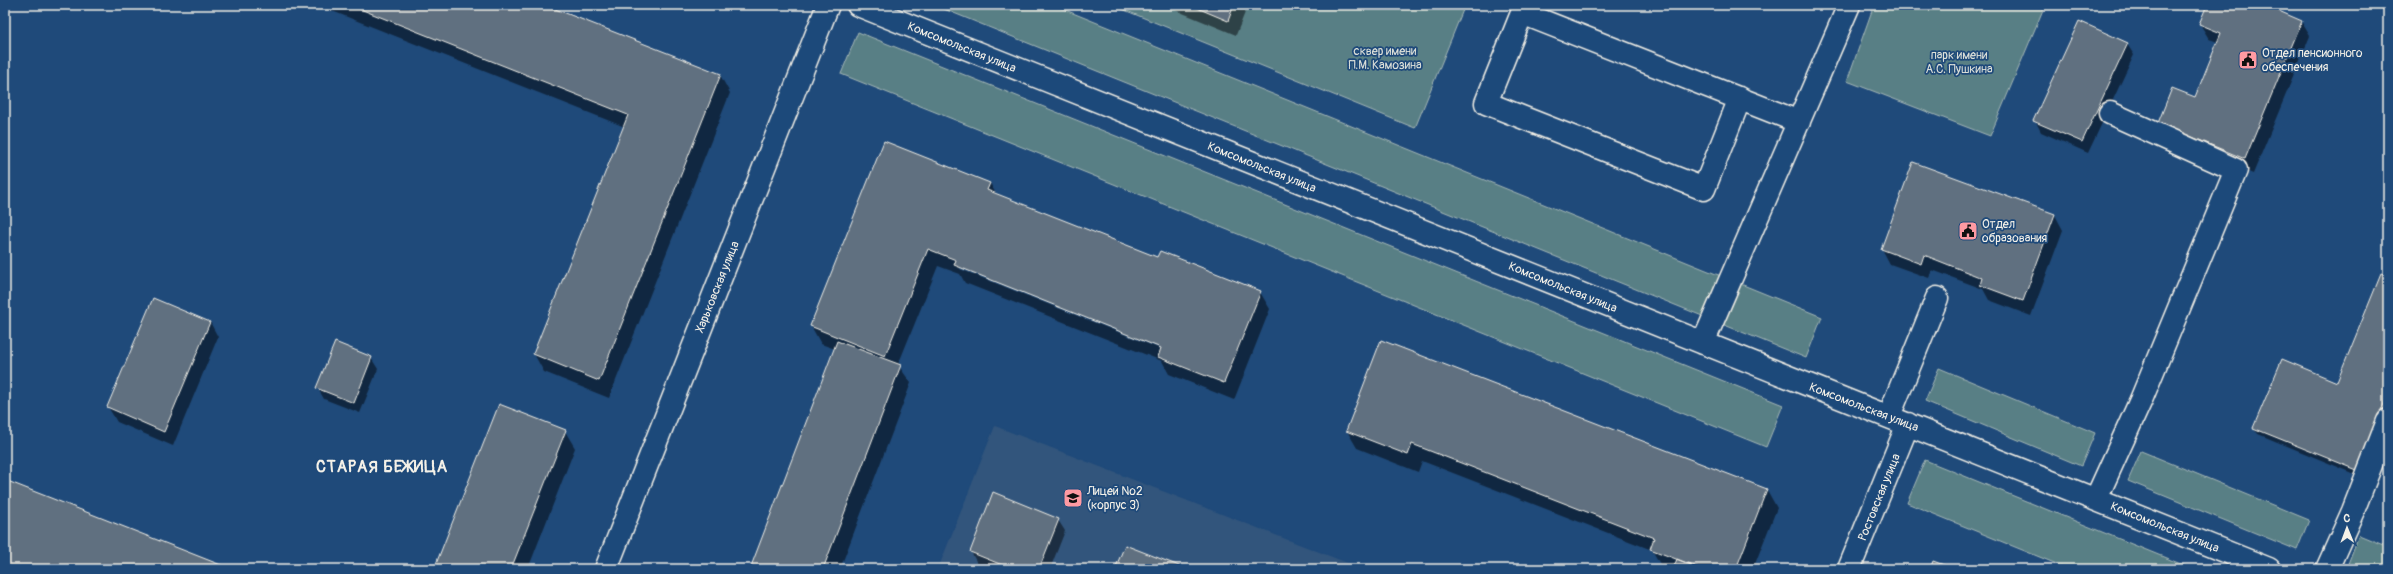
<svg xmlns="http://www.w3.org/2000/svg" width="2393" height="574" font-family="Pangolin,sans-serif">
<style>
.built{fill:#32557c}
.green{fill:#597f85;stroke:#a6b8b6}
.shadow{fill:#0007;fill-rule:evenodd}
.building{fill:#607080;stroke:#f4f1e8}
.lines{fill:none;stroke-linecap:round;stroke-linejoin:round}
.minor-casing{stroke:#f4f1e8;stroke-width:25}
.minor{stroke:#1f4a7a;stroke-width:22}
.labels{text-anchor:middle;stroke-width:3.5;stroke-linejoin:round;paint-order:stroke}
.street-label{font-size:12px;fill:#f4f1e8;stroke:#1f4a7a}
.park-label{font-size:12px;fill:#dde0d9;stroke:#1f4a7a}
.poi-label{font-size:12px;fill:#f4f1e8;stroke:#1f4a7a;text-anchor:start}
.district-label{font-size:16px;font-weight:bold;letter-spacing:1px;fill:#f4f1e8;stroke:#1f4a7a}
</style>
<rect width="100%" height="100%" fill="#1f4a7a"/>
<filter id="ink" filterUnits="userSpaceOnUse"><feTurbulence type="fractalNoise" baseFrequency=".025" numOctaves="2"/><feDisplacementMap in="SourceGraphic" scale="8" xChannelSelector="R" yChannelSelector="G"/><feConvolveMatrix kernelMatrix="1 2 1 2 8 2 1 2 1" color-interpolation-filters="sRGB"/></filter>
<g filter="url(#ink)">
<path class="built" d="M995 426 1363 569H938Z"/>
<path class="green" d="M934 5H1053L1822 317 1806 358Z
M1112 5H1465L1415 128Z
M1874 5H2045L1990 136 1847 81Z
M858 32 1783 405 1766 447 841 74Z
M1939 368 2095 433 2081 466 1925 401Z
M2141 451 2309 520 2297 550 2128 481Z
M1925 460 2193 569H2069L1907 503Z
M2359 535 2388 547V569H2346Z"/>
<path class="shadow" d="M317 5H543L720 75 730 93 609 398 544 372 534 354 625 127Z
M1163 5H1248L1236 35Z
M2208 5H2262L2301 21 2310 36 2253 174 2168 138 2159 123 2195 98 2218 42 2209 39 2200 24Z
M2127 44 2134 55 2088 153 2041 132 2035 120Z
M1914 163 2055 215 2063 230 2031 316 1989 300 1983 289 1932 270 1929 278 1890 264 1882 249Z
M990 183 996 194 1157 259 1260 292 1270 309 1234 400 1169 374 1162 361 965 283 960 274 938 266 898 365 911 383 840 569H751L835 349 821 344 811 326ZM960 267 1166 349V351L960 269Z
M2388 278V407L2360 476 2258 434 2254 428 2337 383Z
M153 300 210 322 218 337 173 446 117 422 108 407Z
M1381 341 1767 490 1777 508 1753 569H1669L1661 566 1652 550 1422 461 1418 472 1357 448 1347 431Z
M371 358 378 369 360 413 324 399 317 387Z
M565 431 575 448 528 569H435Z
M1058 520 1065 531 1050 569H992L977 563 971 552Z"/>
<path class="building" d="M350 5H545L721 74 599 381 533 354 628 115Z
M1190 5H1234L1228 21Z
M2207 5H2265L2302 21 2245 159 2158 123 2172 88 2195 97 2221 33 2199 24Z
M2079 21 2128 43 2082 142 2033 121Z
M884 141 990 183 987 190 1157 257 1160 251 1261 291 1224 383 1158 357 1161 348 954 265 956 260 928 249 885 356 810 326Z
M1913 162 2055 214 2023 301 1980 285 1982 278 1924 255 1921 264 1881 249Z
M2381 274 2388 277V394L2357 470 2253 428 2282 359 2337 382Z
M153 298 210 322 164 432 107 407Z
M1381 340 1767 489 1736 569H1702L1650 549 1654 538 1412 444 1408 455 1346 431Z
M837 341 901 365 823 569H750Z
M335 342 372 357 354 403 316 388Z
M499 404 566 430 511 569H434Z
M5 480 231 569H5Z
M993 492 1059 519 1039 569H1012L970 552Z
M1125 545 1187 569H1115Z
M1677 559 1702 569H1673Z
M1933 561 1955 569H1930Z"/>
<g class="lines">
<g class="minor-casing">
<path id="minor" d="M858 5 2269 569
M1740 98 1704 189 1486 103 1522 13 1799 122
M1703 343 1849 5
M1889 416 1937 298
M2096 499 2141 400 2236 170 2110 113
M606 569 828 5
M1849 569 1908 424
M2327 569 2353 511 2388 421"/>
</g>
<use href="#minor" class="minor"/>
</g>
</g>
<defs>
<g id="civic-square" transform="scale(1)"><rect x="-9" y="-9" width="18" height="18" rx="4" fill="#ff9aa2" stroke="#1f4a7a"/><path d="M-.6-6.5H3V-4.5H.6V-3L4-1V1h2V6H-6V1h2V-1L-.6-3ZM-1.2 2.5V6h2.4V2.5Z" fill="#111"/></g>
<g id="school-square" transform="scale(1)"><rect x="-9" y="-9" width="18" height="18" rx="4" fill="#ff9aa2" stroke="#1f4a7a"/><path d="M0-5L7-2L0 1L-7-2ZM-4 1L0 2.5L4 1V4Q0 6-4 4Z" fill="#111"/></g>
</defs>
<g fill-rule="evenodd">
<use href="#civic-square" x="2248" y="60"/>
<use href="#civic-square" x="1968" y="231"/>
<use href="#school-square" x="1073" y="498"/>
</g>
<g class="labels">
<g class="street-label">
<text transform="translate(962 47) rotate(22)" y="4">Комсомольская улица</text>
<text transform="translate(1262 167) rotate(22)" y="4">Комсомольская улица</text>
<text transform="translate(717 287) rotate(-68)" y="4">Харьковская улица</text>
<text transform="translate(1563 287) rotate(22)" y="4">Комсомольская улица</text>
<text transform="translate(1864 407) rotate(21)" y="4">Комсомольская улица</text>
<text transform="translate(1879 497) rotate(-68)" y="4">Ростовская улица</text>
<text transform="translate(2165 527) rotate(22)" y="4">Комсомольская улица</text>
</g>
<g class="park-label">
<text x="1385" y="55">сквер имени<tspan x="1385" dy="14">П.М. Камозина</tspan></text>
<text x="1959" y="59">парк имени<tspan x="1959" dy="14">А.С. Пушкина</tspan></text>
</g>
<g class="poi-label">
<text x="2262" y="57">Отдел пенсионного<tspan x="2262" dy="14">обеспечения</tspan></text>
<text x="1982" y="228">Отдел<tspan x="1982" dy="14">образования</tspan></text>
<text x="1087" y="495">Лицей №2<tspan x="1087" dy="14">(корпус 3)</tspan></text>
</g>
<g class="district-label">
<text x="382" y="472">CТАРАЯ БЕЖИЦА</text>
</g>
</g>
<rect width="2393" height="574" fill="none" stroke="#1f4a7a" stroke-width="20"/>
<rect x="10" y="10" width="2373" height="554" fill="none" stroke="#f4f1e8" stroke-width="1.5" filter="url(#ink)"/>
<g transform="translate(2347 528) rotate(359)" stroke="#1f4a7a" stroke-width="3" paint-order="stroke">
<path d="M0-3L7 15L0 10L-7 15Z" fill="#f4f1e8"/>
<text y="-6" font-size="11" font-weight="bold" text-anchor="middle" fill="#f4f1e8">С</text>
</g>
</svg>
